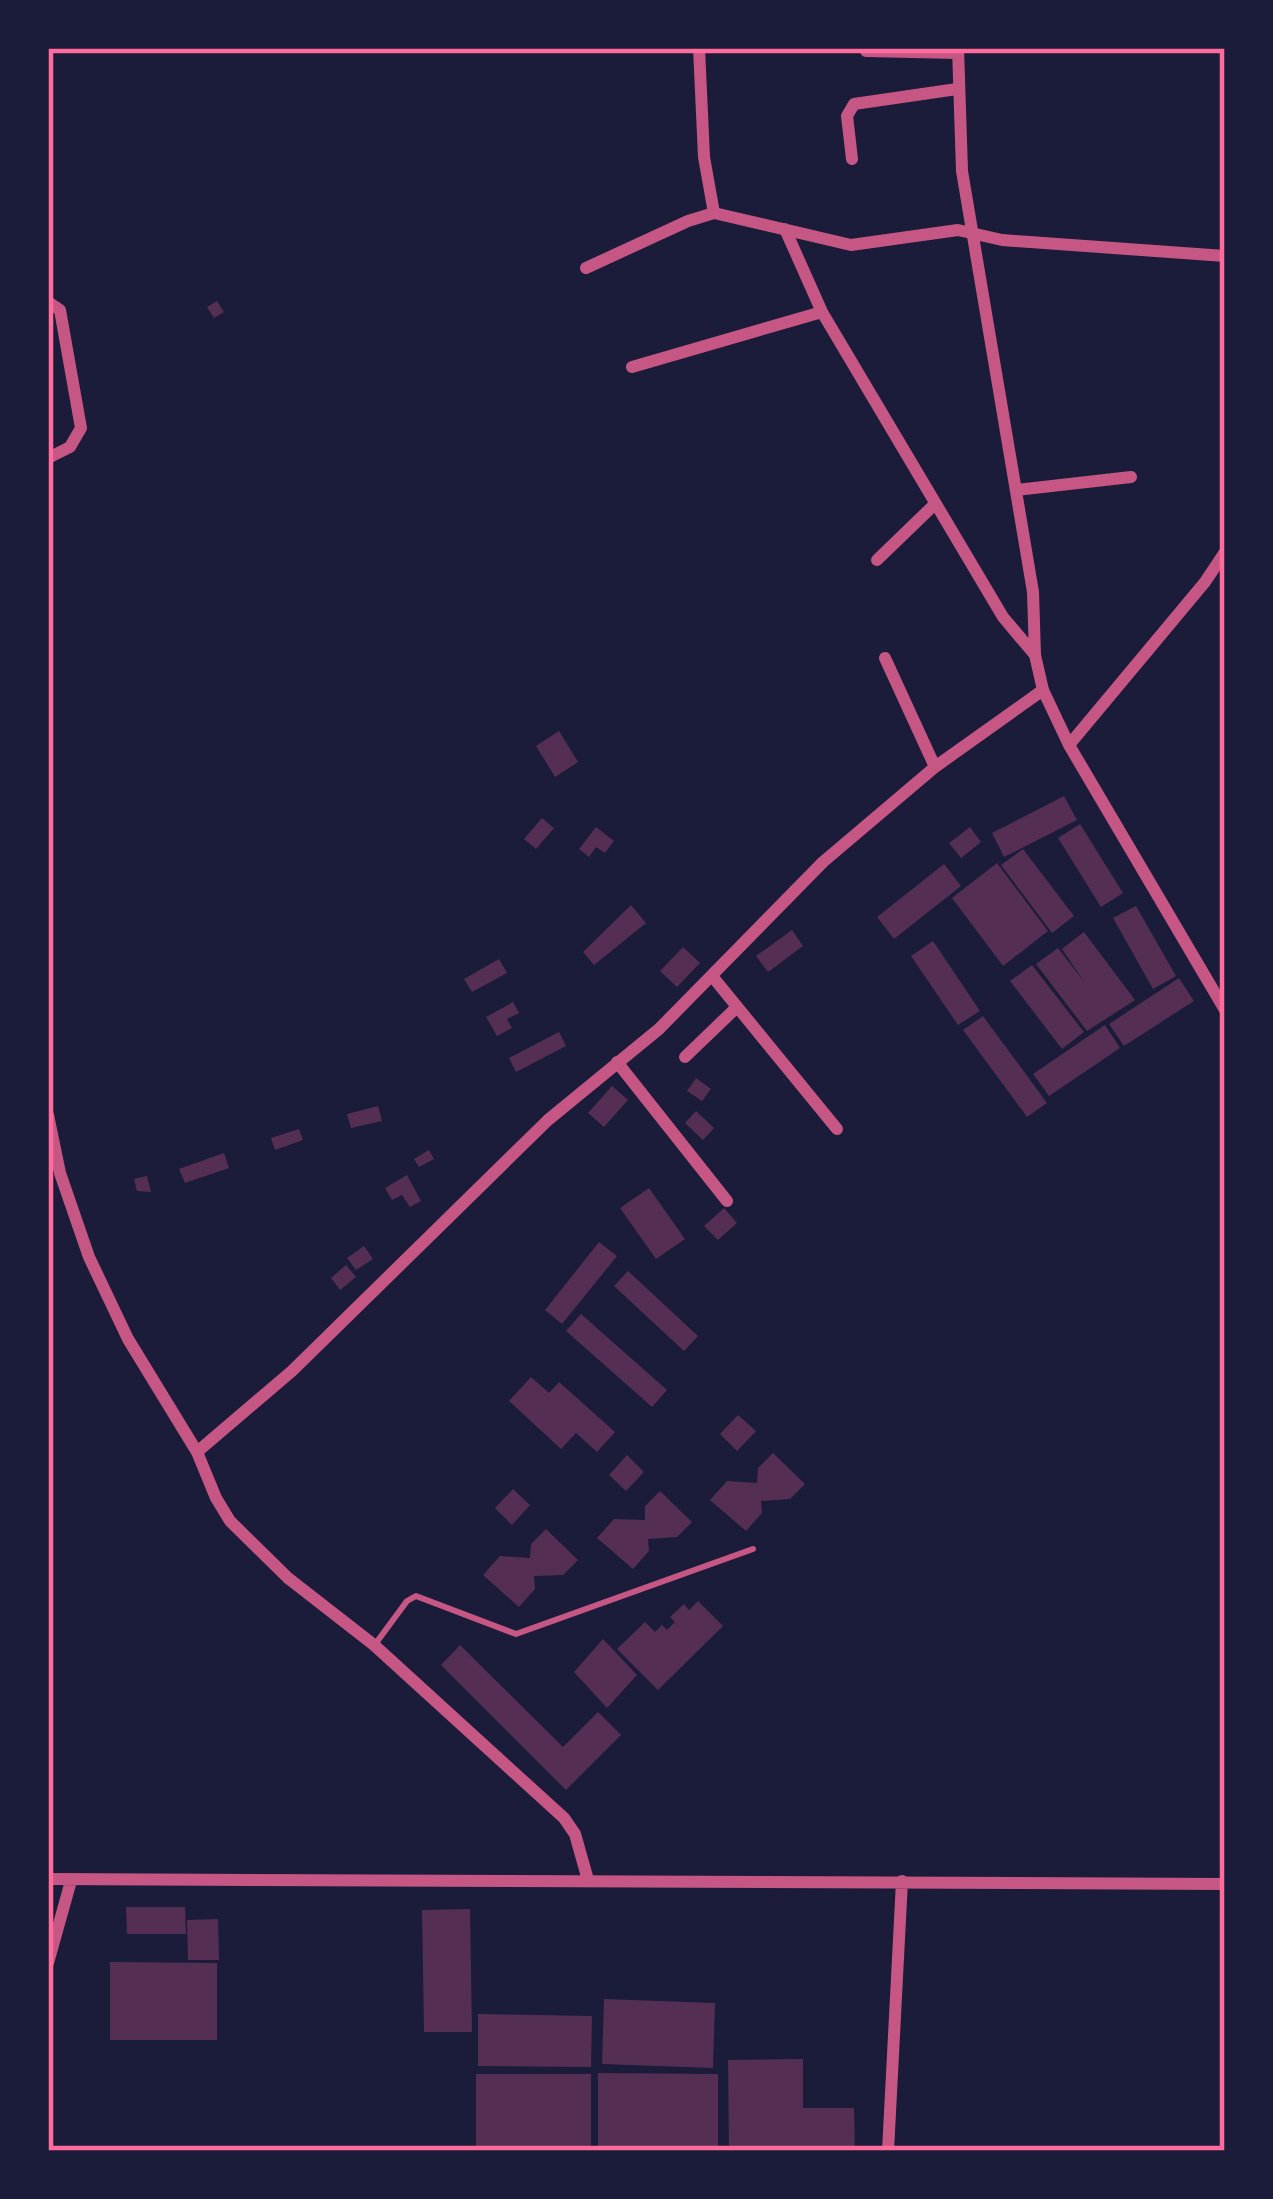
<svg xmlns="http://www.w3.org/2000/svg" width="1273" height="2199" font-family="'IBM Plex Sans',sans-serif">
<style>
.building{fill:#542f53}
.lines{fill:none;stroke-linecap:round;stroke-linejoin:round}
.service{stroke:#c65784;stroke-width:6}
.minor{stroke:#c65784;stroke-width:12}
.neatline{fill:none;stroke:#ff6b9d;stroke-width:4.5}
</style>
<rect width="100%" height="100%" fill="#1b1b3a"/>
<path class="building" d="M217 301 224 312 214 318 207 307Z
M559 731 578 762 555 777 536 746Z
M1064 796 1077 820 1004 857 992 833Z
M542 818 554 828 536 849 524 839Z
M1080 824 1123 893 1101 907 1058 838Z
M596 827 614 841 605 853 596 847 589 857 579 849Z
M970 827 981 842 961 858 949 843Z
M1023 849 1074 916 1052 933 1001 865Z
M997 863 1048 931 1003 966 952 898Z
M944 864 961 886 894 939 877 917Z
M631 905 646 923 594 965 583 952Z
M1136 906 1176 976 1153 989 1113 918Z
M792 930 803 946 768 972 756 956Z
M1084 932 1135 1000 1087 1031 1036 964 1058 948 1085 983 1062 949Z
M933 941 980 1011 958 1025 911 956Z
M683 947 700 963 677 987 660 971Z
M499 959 507 973 472 992 464 979Z
M1032 965 1084 1032 1062 1049 1010 981Z
M1179 978 1194 1001 1124 1046 1109 1024Z
M513 1002 519 1013 507 1019 512 1028 497 1036 486 1017Z
M983 1016 1047 1103 1027 1117 963 1030Z
M1105 1025 1120 1048 1049 1096 1033 1074Z
M559 1032 566 1046 516 1072 509 1058Z
M696 1078 711 1089 702 1101 687 1091Z
M612 1086 628 1100 604 1127 588 1113Z
M378 1106 382 1121 351 1128 347 1114Z
M696 1111 714 1128 703 1140 685 1123Z
M299 1129 303 1140 275 1150 271 1138Z
M429 1150 434 1159 419 1167 414 1159Z
M224 1153 229 1168 185 1183 179 1169Z
M407 1175 421 1201 410 1207 402 1195 392 1200 385 1188Z
M147 1176 151 1192 137 1191 134 1179Z
M649 1188 685 1239 656 1259 620 1208Z
M724 1208 737 1223 718 1240 704 1226Z
M599 1242 617 1256 562 1324 545 1310Z
M364 1246 373 1259 356 1270 347 1258Z
M346 1265 356 1277 340 1290 331 1278Z
M628 1271 698 1336 684 1351 614 1286Z
M581 1314 667 1390 652 1407 566 1331Z
M531 1377 549 1393 559 1382 615 1432 597 1452 576 1433 561 1449 509 1401Z
M738 1415 756 1431 737 1451 720 1434Z
M773 1453 805 1484 790 1499 761 1501 762 1513 746 1531 710 1500 727 1481 757 1483 758 1468Z
M627 1455 644 1472 626 1491 609 1475Z
M513 1489 530 1505 512 1525 495 1508Z
M660 1491 692 1522 677 1537 648 1539 649 1551 633 1569 597 1538 614 1519 645 1520V1506Z
M546 1529 578 1560 563 1575 534 1576 535 1589 519 1607 483 1575 500 1556 530 1558 531 1544Z
M698 1601 723 1626 658 1690 617 1649 645 1622 655 1632 662 1625 667 1630 675 1622 670 1617 684 1604 689 1610Z
M603 1639 637 1675 607 1708 574 1672Z
M460 1645 563 1747 598 1712 621 1735 566 1790 441 1665Z
M126 1907H185L186 1934H127Z
M470 1909 472 2032H424L422 1910Z
M218 1919 219 1960H188L187 1920Z
M110 1962 217 1963V2040H110Z
M604 1999 715 2003 713 2068 602 2064Z
M478 2014 592 2016 591 2067 478 2066Z
M803 2059V2108H854L855 2151H729L728 2060Z
M598 2073 718 2074V2151H598Z
M476 2074H591V2150H476Z"/>
<g class="lines">
<path class="service" d="M376 1643 407 1601 416 1596 516 1634 753 1549"/>
<path class="minor" d="M699 48 704 157 714 213
M958 48 962 171 1033 592 1035 655 1043 690 1069 745 1225 1010
M866 51 958 53
M852 159 847 116 854 104 957 89
M785 229 822 312 1003 617 1035 655
M586 268 688 221 714 213 851 245 958 230 1002 240 1225 256
M48 302 60 310 81 428 70 447 48 458
M632 367 822 312
M1016 490 1131 477
M877 560 935 504
M885 658 935 767
M1069 745 1205 582 1225 552
M712 976 837 1129
M685 1057 737 1007
M617 1062 727 1201
M48 1115 60 1173 89 1257 128 1339 197 1452 216 1498 230 1521 288 1578 374 1645 564 1818 575 1834 588 1880
M197 1452 292 1371 548 1120 659 1029 823 862 935 767 1043 690
M48 1879 1225 1884
M48 1963 71 1881
M888 2151 902 1881"/>
</g>
<rect width="1273" height="2199" fill="none" stroke="#1b1b3a" stroke-width="102"/>
<rect x="51" y="51" width="1171" height="2097" class="neatline"/>
</svg>
